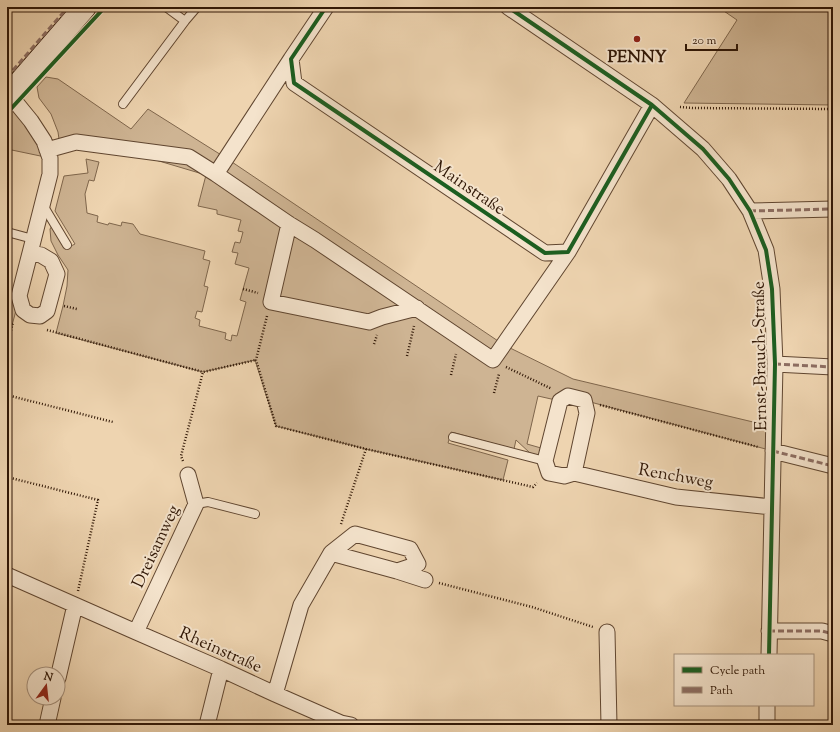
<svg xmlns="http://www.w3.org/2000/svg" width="840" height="732" font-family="'Sorts Mill Goudy',serif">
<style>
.green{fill:#ceb493;stroke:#7f664c}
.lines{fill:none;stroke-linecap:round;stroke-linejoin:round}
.service-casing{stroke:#604630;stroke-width:10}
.minor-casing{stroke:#604630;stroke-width:17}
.secondary-casing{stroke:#301706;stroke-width:24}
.path{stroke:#301706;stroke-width:2.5;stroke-dasharray:1 2;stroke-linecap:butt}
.service{stroke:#f4e3cc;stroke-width:8}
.minor{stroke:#f4e3cc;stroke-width:15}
.secondary{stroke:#f4e3cc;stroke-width:22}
.quiet{stroke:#8d6e63;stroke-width:3;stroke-dasharray:6 3;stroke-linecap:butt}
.cycleway-casing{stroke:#f4e3cc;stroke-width:6}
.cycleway{stroke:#1b5e20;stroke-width:4}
.poi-dot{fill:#8f2418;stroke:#f4e3cc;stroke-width:1.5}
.labels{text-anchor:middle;stroke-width:4;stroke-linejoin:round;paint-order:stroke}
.poi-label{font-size:17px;font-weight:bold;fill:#301706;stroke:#f4e3cc}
.street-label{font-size:17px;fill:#301706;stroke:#f4e3cc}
</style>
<rect width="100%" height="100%" fill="#eed4b0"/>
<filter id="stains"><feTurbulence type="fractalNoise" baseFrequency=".005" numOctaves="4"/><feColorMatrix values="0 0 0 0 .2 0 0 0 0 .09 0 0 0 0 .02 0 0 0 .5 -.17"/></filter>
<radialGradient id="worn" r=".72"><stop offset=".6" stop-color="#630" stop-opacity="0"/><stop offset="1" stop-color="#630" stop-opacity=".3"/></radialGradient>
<path class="green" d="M718 7H833V105L684 103 737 20Z
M46 77 58 79 131 129 148 109 226 158 504 345 573 379 774 427 773 451 568 396 560 401 538 396 527 444 548 450 546 458 530 453 516 440 514 449 451 432 448 443 508 460 503 480 366 449 276 426 255 360 203 372 56 333 63 306 67 286 68 270 58 255 51 241 50 229 52 226 65 249 75 244 55 211 64 176 88 173 86 159 99 162 94 181 89 180 85 194 87 213 98 216 97 222 108 225 109 223 121 226 122 222 133 224 140 234 205 251 203 259 210 261 204 286 208 287 202 312 197 311 195 318 200 320 199 326 226 333 225 339 231 341 232 335 237 336 246 302 240 300 249 268 235 264 238 253 232 252 235 242 240 243 243 232 238 231 241 220 217 214V210L198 206 206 175 112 147 60 146 58 132 51 114 39 98 37 87Z
M16 103 50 158 7 149V113Z
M7 300 18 303 7 344Z"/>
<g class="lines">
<g class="service-casing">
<path id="service" d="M185 21 197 7
M123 104 185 21 166 7
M43 205 67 245
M7 232 33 239
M453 437 545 461
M196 504 208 502 255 514"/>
</g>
<g class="minor-casing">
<path id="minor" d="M326 7 291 59 294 83 545 253 568 252 652 105
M508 7 652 105 703 149 729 179 750 211 766 250 772 289 775 364 769 655
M9 94 31 121 44 141 50 158V174L30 253 41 255 51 261 57 274 47 311 40 316 30 315 23 310 19 296 30 253
M47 150 76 142 189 157 216 174 291 59
M216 174 289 224 315 240 493 360 568 252
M750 211 833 209
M289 224 271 302 369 322 382 317 417 308
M775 364 833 367
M773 451 833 466
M574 473 564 476 549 473 545 461 560 401 568 396 584 400 587 413 574 473 676 497 772 507
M331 553 355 534 410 549 418 564 397 571
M7 575 136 632 221 669 275 694 341 723 351 725
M769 631H822L833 634
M136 632 196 504 188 475
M607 632 609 725
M58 678 75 605
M275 694 301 605 331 553 397 571 425 580
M47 725 53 698
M207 725 221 669
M767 725V705"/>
</g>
<g class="secondary-casing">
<path id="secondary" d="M7 97 85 7"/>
</g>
<path class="path" d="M680 107 693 108 833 109
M243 289 258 293
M64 306 77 309
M267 316 256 360 276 426 366 449 533 487 537 483
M47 330 203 372
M374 344 377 335
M7 348 13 322
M407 356 414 326
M506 367 552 389
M451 375 456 354
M494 393 499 374
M7 395 113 422
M600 405 758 447
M183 461 181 456 203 372 256 360
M7 477 98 500 78 591
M341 524 366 449
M439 583 532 607 593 627"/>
<use href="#service" class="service"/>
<use href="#minor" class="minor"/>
<use href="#secondary" class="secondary"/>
<path class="quiet" d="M7 77 68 7
M750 211 833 209
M775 364 833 367
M773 451 833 466
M769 631H822L833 634"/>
<g class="cycleway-casing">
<path id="cycleway" d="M326 7 291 59 294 83 545 253 568 252 652 105
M508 7 652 105 703 149 729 179 750 211 766 250 772 289 775 364 769 655
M7 113 105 7"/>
</g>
<use href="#cycleway" class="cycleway"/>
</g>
<circle class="poi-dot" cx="637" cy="39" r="4"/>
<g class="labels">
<g class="poi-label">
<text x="637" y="62">PENNY</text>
</g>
<g class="street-label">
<text transform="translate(470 187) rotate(34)" y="6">Mainstraße</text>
<text transform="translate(759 356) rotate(-91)" y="6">Ernst-Brauch-Straße</text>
<text transform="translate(676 475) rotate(10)" y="6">Renchweg</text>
<text transform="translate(155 546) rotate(-65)" y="6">Dreisamweg</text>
<text transform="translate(221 649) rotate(24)" y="6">Rheinstraße</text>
</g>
</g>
<rect width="840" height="732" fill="none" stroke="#eed4b0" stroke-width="24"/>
<rect x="8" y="8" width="824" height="716" fill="none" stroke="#301706" stroke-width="2"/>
<rect x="12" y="12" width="816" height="708" fill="none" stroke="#301706"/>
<rect x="674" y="654" width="140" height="52" fill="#f4e3cc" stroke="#a6917d"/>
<rect x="682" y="667" width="20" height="6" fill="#1b5e20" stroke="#a6917d"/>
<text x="710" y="674" font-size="12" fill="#301706">Cycle path</text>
<rect x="682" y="687" width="20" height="6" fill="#8d6e63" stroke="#a6917d"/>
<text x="710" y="694" font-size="12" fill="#301706">Path</text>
<g transform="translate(46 686) rotate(15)"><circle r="19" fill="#f4e3cc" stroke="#a6917d"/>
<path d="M0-3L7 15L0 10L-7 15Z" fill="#8f2418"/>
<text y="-6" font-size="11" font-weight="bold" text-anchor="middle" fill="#301706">N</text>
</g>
<path d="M686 44v6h51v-6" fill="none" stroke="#301706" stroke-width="2"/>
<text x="692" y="44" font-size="12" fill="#301706" stroke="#f4e3cc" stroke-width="3" paint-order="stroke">20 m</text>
<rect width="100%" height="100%" filter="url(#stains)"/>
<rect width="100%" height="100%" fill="url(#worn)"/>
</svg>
